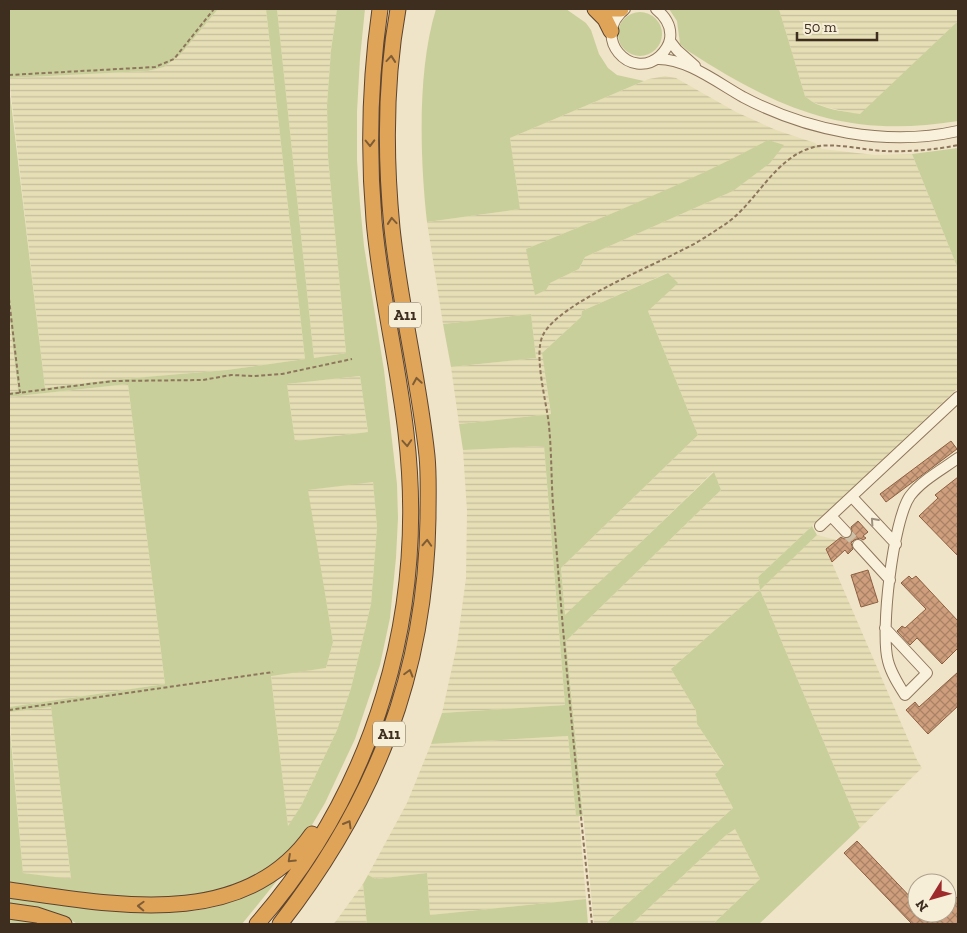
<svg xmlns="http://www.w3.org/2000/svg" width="967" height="933" font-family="'Zilla Slab',serif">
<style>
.farmland{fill:url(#farmland-rules);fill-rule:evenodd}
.grass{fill:#c9cf9b;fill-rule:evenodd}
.building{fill:url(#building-cross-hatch);stroke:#8d5f41}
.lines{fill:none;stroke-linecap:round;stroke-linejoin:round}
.minor-tunnel{stroke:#ccc0a6;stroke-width:10;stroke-dasharray:10 5;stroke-linecap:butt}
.minor-casing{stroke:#8d765c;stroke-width:12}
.highway-casing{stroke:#5b4430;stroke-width:17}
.path{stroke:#8d765c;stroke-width:2;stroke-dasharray:4 2.5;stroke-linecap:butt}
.minor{stroke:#faf1dc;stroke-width:10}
.highway{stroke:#e0a458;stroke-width:15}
.oneway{stroke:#7e5d36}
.oneway2{stroke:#9c907e}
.labels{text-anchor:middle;stroke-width:4;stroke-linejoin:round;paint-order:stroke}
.shield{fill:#f7eed8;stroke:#756857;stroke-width:1}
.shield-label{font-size:15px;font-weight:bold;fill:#3d2e20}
</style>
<defs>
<pattern id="farmland-rules" width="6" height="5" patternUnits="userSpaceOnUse" patternTransform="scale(1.25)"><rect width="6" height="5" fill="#e6deb5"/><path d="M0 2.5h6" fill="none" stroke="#c6bf9b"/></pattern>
<pattern id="building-cross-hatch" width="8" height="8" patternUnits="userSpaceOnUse" patternTransform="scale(1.25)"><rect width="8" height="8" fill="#cf9f7d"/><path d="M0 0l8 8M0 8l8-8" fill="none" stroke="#a98266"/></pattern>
</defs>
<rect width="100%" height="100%" fill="#f0e4c8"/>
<path class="farmland" d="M218 9H266L305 359 227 370 110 380 45 388 9 78 148 71 164 67 180 55Z
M277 9H337L331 50 327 105 328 157 346 353 314 358Z
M779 9H958V21L860 115 826 107 810 101 805 96Z
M665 76 676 78 736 112 776 130 815 143 822 149 875 155 912 154 958 269V388L758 577 760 589 817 535 837 540 826 549 917 760 922 768 860 828 760 590 671 669 696 711 697 724 724 766 715 774 733 808 605 924H594L566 641 721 490 713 472 565 616 561 568 698 435 648 311 667 273 582 311 581 317 542 353 551 414 459 424 451 367 536 358 531 314 443 324 427 222 520 209 510 138 649 79ZM768 141 733 191 585 257 579 269 550 283 526 249 649 198 699 175Z
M9 312 18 392 9 393Z
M360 376 368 432 295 441 287 384Z
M128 384 165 684 9 707V397Z
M544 446 565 705 442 713 457 645 466 578 467 511 463 450Z
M373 481 377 527 371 604 351 688 337 730 301 806 288 827 271 675 326 668 333 642 307 490Z
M51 706 71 880 23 873 9 712Z
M568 736 576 816H579L586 899 430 915 427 873 376 879 368 875 407 803 431 744Z
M735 829 760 879 713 924H632L725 836Z
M363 884 367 924H333L336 921Z"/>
<path class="grass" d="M9 9H218L180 55 164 67 148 71 9 78Z
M266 9H277L314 358 346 353 328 157 327 105 331 50 337 9H365L360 58 357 112V160L360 204 364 246 384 370 397 484 398 518 396 558 390 618 380 665 355 739 325 803 309 830 269 871 231 890 157 901 9 885V720L23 873 71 879 51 707 9 712V707L165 684 128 384 9 397V393L18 391 9 312V86L45 388 110 380 227 370 305 359ZM360 376 368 432 295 441 287 384ZM373 482 377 527 371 604 351 688 337 730 301 806 288 826 271 676 326 668 333 642 308 490Z
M436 9H566L586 23 591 30 599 54 608 68 617 75 644 81 510 138 520 209 427 222C420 159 417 70 436 9Z
M669 9H779L805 96C818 109 842 111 860 114L958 21V121C847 139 780 110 688 51L680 44 677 21Z
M618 34a22 22 0 1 1 44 0a22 22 0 1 1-44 0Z
M768 140 784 145 770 163 733 191 585 257 579 269 550 283 546 290 535 295 526 249C608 215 690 182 768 140Z
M958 148V269L912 154Z
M668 273 678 283 648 311 698 435 561 568 565 615 714 472 721 490 566 641 583 816H576L568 736 431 744 442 713 565 705 544 446 463 450 459 424 551 414 542 353 581 317 582 311Z
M531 314 536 358 451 367 443 324Z
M812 526 817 535 760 590 860 828 759 924H713L760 879 735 829 725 836 632 924H605L733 808 715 774 724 765 697 724 696 711 671 669 760 590 758 577Z
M427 873 430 915 586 899 588 924H367L363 884 368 875 376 879Z
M280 877 242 924H77C61 912 29 909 9 905V896C72 905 156 922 218 906 240 900 261 889 280 877Z
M9 917 52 924H9Z"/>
<path class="building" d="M951 441 957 449 886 502 880 494Z
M958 477V556L919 516 938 498 935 495Z
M858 521 868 532 863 536 866 538 863 540 860 538 854 540 851 543 853 549 848 554 845 550 832 562 826 549 841 537 844 539 850 537 853 534 851 527Z
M868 570 878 602 861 607 851 575Z
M909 576 912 579 916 576 958 621V648L942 664 917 638 910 645 897 631 902 626 905 628 926 609 901 583Z
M958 672V706L928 734 906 710 915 702 919 707Z
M857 841 917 904V913H926L933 920 940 913H947V907L958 896V924H912L844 853Z"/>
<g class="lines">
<path class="minor-tunnel" d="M846 532 858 545"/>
<g class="minor-casing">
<path id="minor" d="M625 9C590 37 631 82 660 56 665 51 669 45 670 39 672 26 666 17 656 9
M670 41 677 50 695 66
M657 59C686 58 718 83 743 97 807 131 887 147 958 131
M852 497 896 544
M831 516 846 532
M820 526 958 397
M858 545 890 580
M885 628 927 673 905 695C898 684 891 673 888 661 880 632 893 520 910 496 922 480 943 469 958 458"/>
</g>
<g class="highway-casing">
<path id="highway" d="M595 9 605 19 611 31
M612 9H621
M9 890C110 904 243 933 312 834
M9 911 37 915 64 924
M257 924C376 788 427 612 406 433 398 362 380 291 374 220 368 149 370 79 380 9
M280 924C375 802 426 674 428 518 428 498 429 476 427 456 419 380 400 305 392 228 385 155 385 81 398 9"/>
</g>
<path class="path" d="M9 75 155 67 174 59 214 9
M9 299 20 393
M9 394 113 381 203 380 231 375 254 376 282 374 352 359
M9 710 273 672
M592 924C578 789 564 653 554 517 551 487 552 456 549 426 547 403 533 355 543 335 559 303 651 267 684 249 697 243 709 235 721 227 756 206 772 158 814 147 833 142 863 150 883 151 907 152 935 150 958 145"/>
<use href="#minor" class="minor"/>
<use href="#highway" class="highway"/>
</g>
<defs><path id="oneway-chevron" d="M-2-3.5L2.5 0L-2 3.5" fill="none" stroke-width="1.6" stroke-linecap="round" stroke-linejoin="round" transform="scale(1.25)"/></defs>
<g class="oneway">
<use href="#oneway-chevron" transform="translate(391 59) rotate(-85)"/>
<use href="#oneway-chevron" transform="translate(370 143) rotate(89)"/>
<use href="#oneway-chevron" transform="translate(392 221) rotate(-95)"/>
<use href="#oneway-chevron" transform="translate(417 381) rotate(-99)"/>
<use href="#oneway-chevron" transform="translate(407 443) rotate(86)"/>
<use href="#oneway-chevron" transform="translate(427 543) rotate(-87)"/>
<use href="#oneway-chevron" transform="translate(409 673) rotate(-74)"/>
<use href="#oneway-chevron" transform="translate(348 824) rotate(-60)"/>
<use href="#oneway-chevron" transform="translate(291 859) rotate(137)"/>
<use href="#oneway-chevron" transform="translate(141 906) rotate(-178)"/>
</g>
<use class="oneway2" href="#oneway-chevron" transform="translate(874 521) rotate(-132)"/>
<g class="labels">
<g class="shield">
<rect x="389" y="302.5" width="32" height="25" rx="4"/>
<rect x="373" y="721.5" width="32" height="25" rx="4"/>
</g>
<g class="shield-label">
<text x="405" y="320">A11</text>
<text x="389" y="739">A11</text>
</g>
</g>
<rect width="967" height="933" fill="none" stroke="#3d2e20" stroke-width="20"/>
<g transform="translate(932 898) rotate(233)"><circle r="24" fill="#f7eed8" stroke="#ada18e"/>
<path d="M0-4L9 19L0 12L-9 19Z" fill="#9e2a2b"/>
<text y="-8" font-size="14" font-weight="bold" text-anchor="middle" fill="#3d2e20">N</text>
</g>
<path d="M797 32v8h80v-8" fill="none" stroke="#3d2e20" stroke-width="2.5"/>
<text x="804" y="32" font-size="15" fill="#3d2e20" stroke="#f7eed8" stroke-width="4" paint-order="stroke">50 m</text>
</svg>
